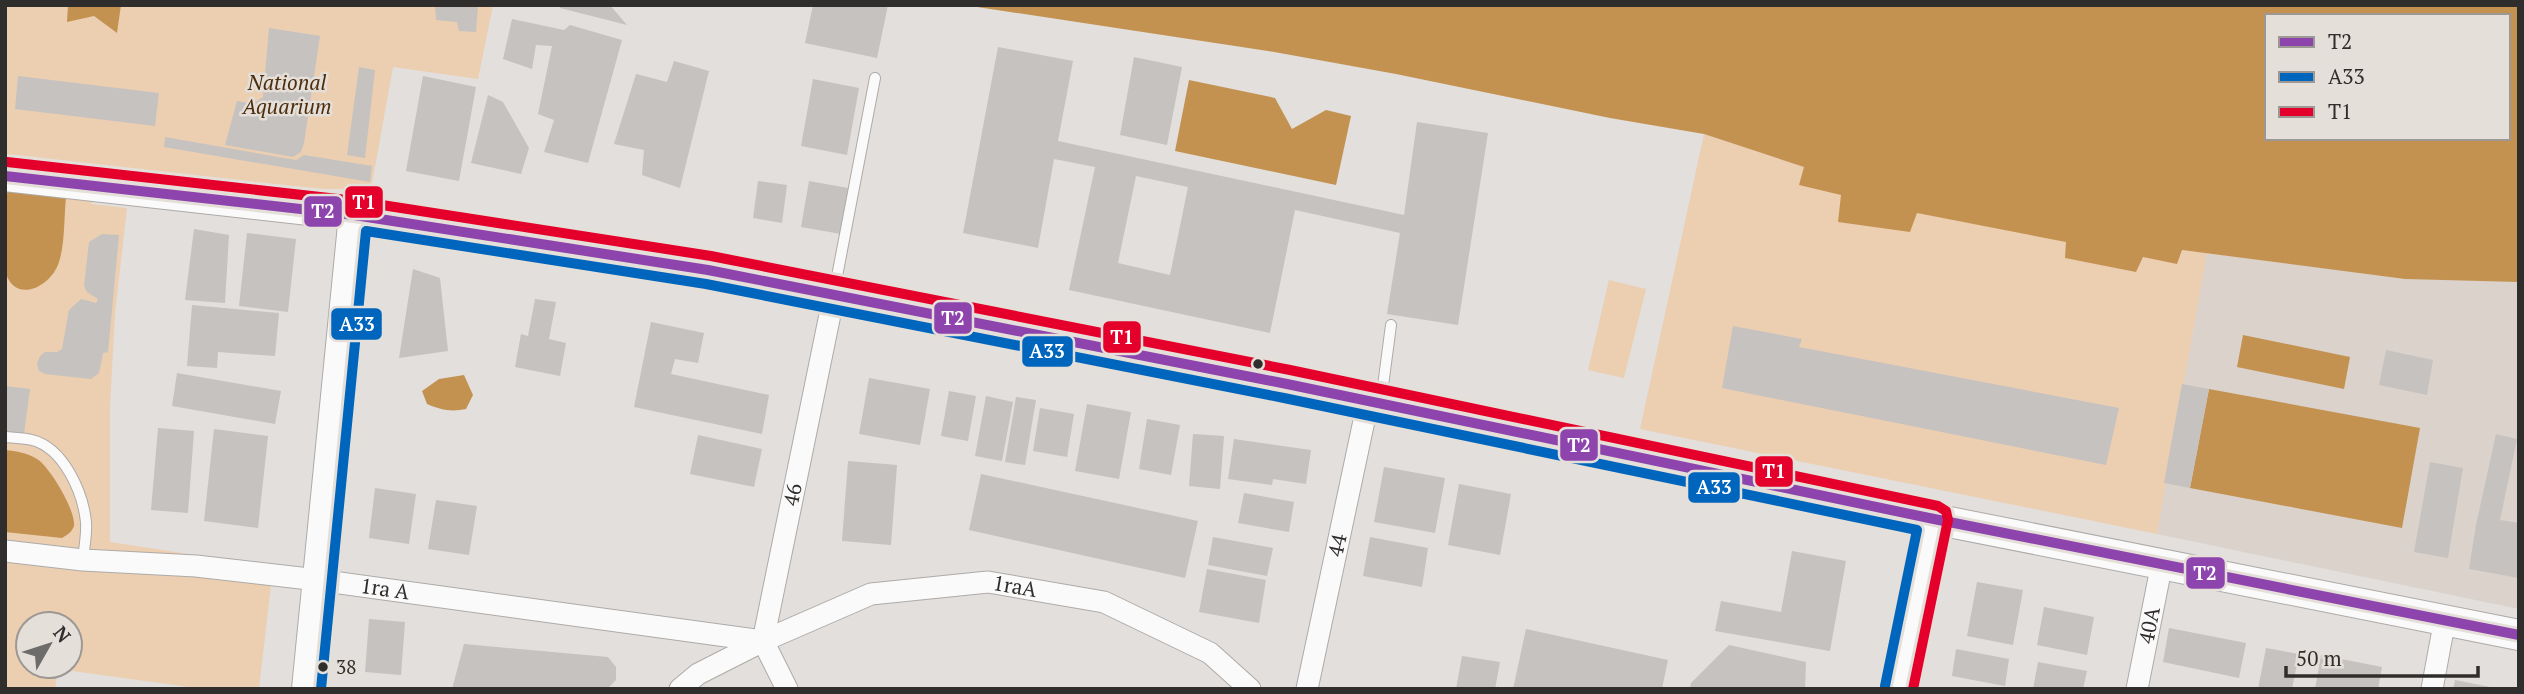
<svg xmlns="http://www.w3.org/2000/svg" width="2524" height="694" font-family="'PT Serif',serif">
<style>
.built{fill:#dad2cb}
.green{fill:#ecceb1;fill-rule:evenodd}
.water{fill:#c39251;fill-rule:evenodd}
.building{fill:#c5c2c0;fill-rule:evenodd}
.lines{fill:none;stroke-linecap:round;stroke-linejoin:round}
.lane-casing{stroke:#adaba9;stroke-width:12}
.street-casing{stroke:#adaba9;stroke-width:23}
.secondary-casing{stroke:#adaba9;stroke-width:32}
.lane{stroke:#fbfafa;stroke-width:10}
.street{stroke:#fbfafa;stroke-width:21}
.secondary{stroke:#fbfafa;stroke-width:30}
.bus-1-casing{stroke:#e5dfd9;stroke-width:16}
.bus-2-casing{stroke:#e5dfd9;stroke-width:16}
.bus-3-casing{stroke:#e5dfd9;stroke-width:16}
.bus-1{stroke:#8e44ad;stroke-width:10}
.bus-2{stroke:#0065bd;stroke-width:10}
.bus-3{stroke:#e4002b;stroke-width:10}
.bus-dot{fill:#302e2c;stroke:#e5dfd9;stroke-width:2.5}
.labels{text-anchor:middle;stroke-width:5;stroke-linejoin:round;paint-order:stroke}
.bus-label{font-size:19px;fill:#302e2c;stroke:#e5dfd9;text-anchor:start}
.park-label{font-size:21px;font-style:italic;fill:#4c2e0c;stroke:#e5dfd9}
.street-label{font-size:21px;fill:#302e2c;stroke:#e5dfd9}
.line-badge{stroke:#e5dfd9;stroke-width:2.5}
.badge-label{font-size:19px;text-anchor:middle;font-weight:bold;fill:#fff}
</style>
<rect width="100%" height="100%" fill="#e2dfdc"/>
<path class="built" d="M2207 253 2405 279 2519 281V609L2157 534Z"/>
<path class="green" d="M5 5H493L478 79 393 67 371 189H324L97 168 92 204 127 208 115 313 110 406V542L273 567 259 689H203L58 669 55 689H5ZM28 624H70V666H28Z
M1704 134 1804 167 2182 250 2207 253 2157 534 1640 429Z
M1609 280 1646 289 1624 378 1588 370Z"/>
<path class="water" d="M68 5H121L117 33 94 16 67 22Z
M964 5H2519V282L2405 279 2182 250 2177 264 2143 257 2136 272 2065 258 2066 242 1917 213 1910 232 1838 222 1841 195 1799 185 1804 167 1704 134 1610 118 1396 74 1268 51ZM2267 16H2508V138H2267Z
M1189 80 1275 98 1292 129 1326 110 1351 116 1336 185 1175 151Z
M8 188 66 197C64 216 65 244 59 262 51 288 13 305 5 270 1 253 5 206 8 188Z
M2243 335 2350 357 2344 389 2237 367Z
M464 375 473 395 466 409C451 412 441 410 427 404L422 391 439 379Z
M2209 389 2420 428 2402 528 2190 488Z
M5 450C16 451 28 453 37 459 50 467 76 511 74 526 72 532 67 535 62 538L5 532Z"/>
<path class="building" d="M435 5H478L476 32 459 31 457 22 436 20Z
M560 5H610L627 25 560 8Z
M813 5H888L877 58 805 43Z
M512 19 564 30 570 25 622 40 588 163 544 152 554 120 538 114 552 46 536 45 532 69 503 59Z
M269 28 320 36 304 143 301 152 293 157 225 145 237 101 253 104 263 97Z
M998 47 1073 61 1058 141 1404 215 1417 122 1488 133 1458 325 1387 314 1400 233 1295 210 1270 333 1069 290 1095 167 1054 159 1038 248 963 233ZM1136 176 1188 187 1170 275 1118 263Z
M1134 57 1182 67 1167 145 1120 135Z
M674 61 709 71 680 188 642 175 644 150 614 144 636 74 667 82Z
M359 67 375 70 365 158 347 155Z
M18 76 159 93 155 126 15 109Z
M423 76 476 87 459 181 406 171Z
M813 79 859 88 847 155 801 146Z
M488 95 503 102 529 148 521 174 471 163Z
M165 137 296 160 304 155 372 166 370 182 164 147Z
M758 181 787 185 782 223 753 218Z
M809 181 848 188 841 234 801 227Z
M194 229 229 235 225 303 185 300Z
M247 233 296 239 288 312 239 306Z
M102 234 119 235 108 352 103 353 99 373 91 379 45 374 39 371 37 364 40 356 45 352H57L62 349 69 310 81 299 96 303 98 299 87 292 84 286 89 242Z
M413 269 440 278 448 351 399 358Z
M535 299 556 302 549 339 566 343 560 376 515 367 521 334 528 336Z
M192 305 279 313 275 356 218 352 217 368 187 366Z
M651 322 704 333 698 363 675 359 671 374 769 395 762 434 634 407Z
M1733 326 1802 339 1799 347 2119 408 2106 465 1722 388Z
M2386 350 2433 360 2427 395 2379 385Z
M177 373 281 391 275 424 172 406Z
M869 378 930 389 920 445 859 434Z
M2182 384 2209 389 2190 488 2164 483Z
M5 386 30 389 24 434 5 432Z
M949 391 976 396 968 441 941 436Z
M986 396 1013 402 1002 461 975 456Z
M1016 397 1036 400 1025 465 1005 462Z
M1087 404 1131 412 1119 479 1075 471Z
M1040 408 1074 414 1067 457 1033 451Z
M1147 419 1180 425 1171 475 1139 469Z
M158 428 194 431 188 513 151 510Z
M214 429 268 436 258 528 204 521Z
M1193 434 1224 436 1220 489 1189 486Z
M2496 434 2517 439 2500 520 2519 523V578L2469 569 2476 525Z
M698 435 762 449 754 487 690 474Z
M1234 439 1311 450 1306 484 1273 479 1272 485 1228 479Z
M848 461 897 465 891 545 842 541Z
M2430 462 2463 468 2448 558 2414 552Z
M1384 467 1445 478 1435 533 1374 522Z
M981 474 1198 521 1185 578 969 530Z
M1459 484 1511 494 1500 555 1448 545Z
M375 488 416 494 409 544 369 538Z
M1244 493 1294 502 1289 532 1238 523Z
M436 500 477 506 469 555 428 549Z
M1213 537 1273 548 1267 576 1208 565Z
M1370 537 1428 548 1422 587 1363 576Z
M1792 551 1846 561 1830 651 1715 631 1721 601 1781 612Z
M1207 569 1266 580 1259 623 1199 612Z
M1977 582 2023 590 2013 645 1967 636Z
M2044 607 2094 617 2087 655 2037 645Z
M369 619 405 622 401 675 365 672Z
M2169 628 2246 643 2239 678 2163 662Z
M1526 629 1668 660 1662 689H1513Z
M464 644 608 657 616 667V680L607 689H452Z
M1729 645 1806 662 1805 689H1690L1691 683Z
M2266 648 2299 654 2292 689H2258Z
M1956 649 2009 659 2005 686 1952 676Z
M2321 655 2382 667 2378 689H2315Z
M1462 656 1500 662 1495 689H1456Z
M2038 662 2087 671 2083 689H2033Z
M2455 680 2495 688V689H2453Z"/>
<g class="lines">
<g class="lane-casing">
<path id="lane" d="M834 292 875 78
M1381 401 1391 325
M5 437C14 438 24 438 32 440 64 448 83 493 86 522 87 534 84 548 83 560"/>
</g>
<g class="street-casing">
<g id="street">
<path id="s1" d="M5 551 83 560 196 566 318 580 763 641"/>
<path id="s2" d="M680 689 698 674 763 641 871 594 988 582 1104 602 1210 653 1250 689"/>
<path id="s3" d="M787 689 763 641 834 295"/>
<path id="s4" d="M1307 689 1368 402"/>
<path id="s5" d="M2137 689 2162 563"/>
<path d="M2432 689 2445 619"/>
</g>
</g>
<g class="secondary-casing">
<path id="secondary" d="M5 176 354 215 708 270 1287 384 1934 519 2519 635
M307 689 354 215
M1899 689 1934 519"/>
</g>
<use href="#lane" class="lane"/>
<use href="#street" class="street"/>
<use href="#secondary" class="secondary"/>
<g class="bus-1-casing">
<path id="bus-1" d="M5 176 354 215 708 270 1287 384 1934 519 2519 635"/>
</g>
<g class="bus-2-casing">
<path id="bus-2" d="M321 689 366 231 706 284 1284 398 1917 530 1885 686"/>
</g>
<g class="bus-3-casing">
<path id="bus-3" d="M7 162 356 201 711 256 1290 370 1938 506 1946 511 1948 520 1913 689"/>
</g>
<use href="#bus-1" class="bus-1"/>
<use href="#bus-2" class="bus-2"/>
<use href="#bus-3" class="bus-3"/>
</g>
<g class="bus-dot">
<circle cx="1258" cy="364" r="6"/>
<circle cx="323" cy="667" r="6"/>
</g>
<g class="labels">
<g class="bus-label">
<text x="336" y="674">38</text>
</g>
<g class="park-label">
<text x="287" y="90">National<tspan x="287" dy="24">Aquarium</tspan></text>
</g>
<g class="street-label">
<text dy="7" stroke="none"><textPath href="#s3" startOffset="203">46</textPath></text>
<text dy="7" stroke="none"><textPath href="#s4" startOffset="147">44</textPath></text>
<text dy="7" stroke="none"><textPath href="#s2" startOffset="359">1raA</textPath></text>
<text dy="7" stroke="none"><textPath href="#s1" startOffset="382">1ra A</textPath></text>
<text dy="7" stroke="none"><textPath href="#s5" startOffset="65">40A</textPath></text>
</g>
</g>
<g class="line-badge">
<rect x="344" y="185" width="40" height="34" rx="7" fill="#e4002b"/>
<rect x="303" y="195" width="40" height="33" rx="7" fill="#8e44ad"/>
<rect x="933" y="301" width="40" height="34" rx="7" fill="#8e44ad"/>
<rect x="330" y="307" width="53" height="34" rx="7" fill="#0065bd"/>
<rect x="1102" y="320" width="40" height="34" rx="7" fill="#e4002b"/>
<rect x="1021" y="335" width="53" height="33" rx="7" fill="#0065bd"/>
<rect x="1559" y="428" width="40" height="34" rx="7" fill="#8e44ad"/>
<rect x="1754" y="455" width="40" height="33" rx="7" fill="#e4002b"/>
<rect x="1687" y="471" width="54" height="33" rx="7" fill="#0065bd"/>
<rect x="2185" y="556" width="41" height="34" rx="7" fill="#8e44ad"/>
</g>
<g class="badge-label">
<text x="364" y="209">T1</text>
<text x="323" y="218">T2</text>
<text x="953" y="325">T2</text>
<text x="357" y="331">A33</text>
<text x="1122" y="344">T1</text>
<text x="1047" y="358">A33</text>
<text x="1579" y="452">T2</text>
<text x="1774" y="478">T1</text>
<text x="1714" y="494">A33</text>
<text x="2205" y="580">T2</text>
</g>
<rect width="2524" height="694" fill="none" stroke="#302e2c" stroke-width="14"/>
<rect x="2265" y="14" width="245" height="126" fill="#e5dfd9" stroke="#9d9894" stroke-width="2"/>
<rect x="2279" y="37" width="35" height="10" fill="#8e44ad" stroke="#9d9894" stroke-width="2"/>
<text x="2328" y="49" font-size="21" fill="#302e2c">T2</text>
<rect x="2279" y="72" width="35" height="10" fill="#0065bd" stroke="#9d9894" stroke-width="2"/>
<text x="2328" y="84" font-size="21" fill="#302e2c">A33</text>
<rect x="2279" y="107" width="35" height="10" fill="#e4002b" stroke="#9d9894" stroke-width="2"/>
<text x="2328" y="119" font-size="21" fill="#302e2c">T1</text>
<g transform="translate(49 645) rotate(51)"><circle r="33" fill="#e5dfd9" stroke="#9d9894" stroke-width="2"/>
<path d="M0-5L12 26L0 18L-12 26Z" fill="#6e6c6a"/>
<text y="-10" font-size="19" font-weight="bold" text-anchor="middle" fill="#302e2c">N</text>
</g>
<path d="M2286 666v10h192v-10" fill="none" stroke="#302e2c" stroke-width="3.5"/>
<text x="2296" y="666" font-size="21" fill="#302e2c" stroke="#e5dfd9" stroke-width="5" paint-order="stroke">50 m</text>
</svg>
